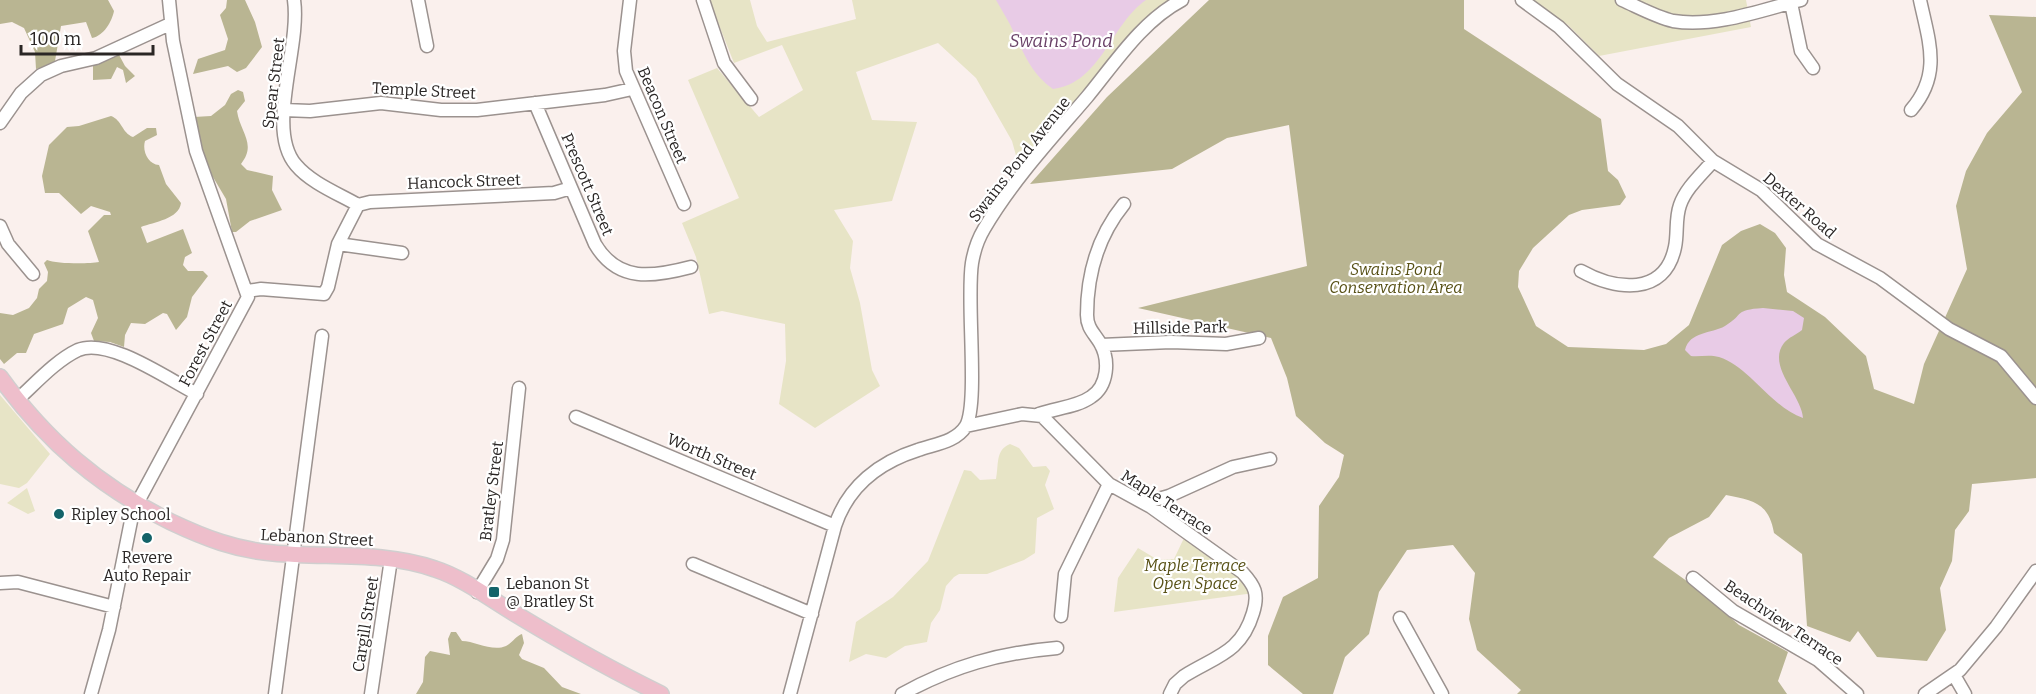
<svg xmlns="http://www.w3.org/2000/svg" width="2036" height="694" font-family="Bitter,serif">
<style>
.green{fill:#e7e4c6}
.forest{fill:#b9b592}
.water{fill:#e8cbe6}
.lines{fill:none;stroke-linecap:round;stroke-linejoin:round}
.minor-casing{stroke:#9b928f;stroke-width:15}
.major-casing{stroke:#d0cfcf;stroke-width:18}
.minor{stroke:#fff;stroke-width:12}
.major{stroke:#eebecb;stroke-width:15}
.poi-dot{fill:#146369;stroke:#fff;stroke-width:2}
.labels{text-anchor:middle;stroke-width:4.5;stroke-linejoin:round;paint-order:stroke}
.street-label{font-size:16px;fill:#2a2625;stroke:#fff}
.park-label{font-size:16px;font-style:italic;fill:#575015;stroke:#fff}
.poi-label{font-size:16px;fill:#2a2625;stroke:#fff;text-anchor:start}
.water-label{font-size:18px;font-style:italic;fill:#6a4268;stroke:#fff}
</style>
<rect width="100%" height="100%" fill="#faf0ed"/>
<path class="green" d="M709 0H750L757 26 767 42 856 19 852 0H1168L1140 25 1020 170 1012 141 976 78 938 43 856 72 872 120 917 122 892 201 834 210 853 241 850 268 860 303 872 370 880 386 815 428 779 404 786 361 785 324 722 311 709 314 696 257 682 223 739 198 688 80 717 68 759 117 803 90 782 45 734 63Z
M1532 0H1746L1751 27 1599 56 1568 25Z
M0 395 50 454 27 483 19 488 0 484Z
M1010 444 1019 448 1033 467 1046 466 1050 471 1045 485 1054 509 1037 518 1035 553 1024 560 987 574H959L954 577 946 586 940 610 931 623 927 642 905 646 886 658 866 654 849 662 856 622 893 597 928 561 964 470 971 471 980 480 996 479C999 465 995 450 1010 444Z
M27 488 35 511 28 514 7 503Z
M1184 538 1226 565 1254 593 1114 612 1118 578 1138 548 1158 560 1174 559Z"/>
<path class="forest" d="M0 0H108L114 11C112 21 104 36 92 38L86 22 61 26 55 61 53 65 36 69 35 52 24 28 12 22 0 24Z
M227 0H245L255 22 262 47 246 68 237 72 228 66 193 74 198 59 225 50 228 39 220 15 226 8Z
M1209 0H1464V29L1601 119 1608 171 1618 180 1626 197 1620 205 1582 210 1569 215 1533 248 1519 271 1518 287 1536 326 1568 347 1644 350 1666 344 1689 325 1722 245 1741 231 1760 224 1775 233 1786 248 1784 275 1787 292 1825 317 1866 356 1874 389 1914 404 1924 364 1967 269 1956 206 1966 171 1987 133 2022 92 1989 15 2036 17V478L1972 484 1969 511 1955 530 1952 561 1940 588 1946 630 1927 661 1877 657 1858 631 1850 642 1807 626 1802 554 1774 533C1769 503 1753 500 1726 495L1709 517 1669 538 1653 557 1698 589 1739 625 1788 652 1778 681 1787 694H1517L1521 690 1477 650 1469 619 1475 573 1453 545 1407 550 1379 592 1369 634 1345 657 1333 694H1303L1268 665V636L1283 597 1318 578 1319 506 1339 477 1344 455 1325 443 1296 416 1287 378 1271 338 1138 308 1307 266 1289 125 1227 138 1172 169 1030 184 1107 97Z
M118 53 125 66 135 76 126 83 123 70 117 67 111 79 93 80V64Z
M238 90 243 92 245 101 237 111C240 132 257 144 241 164L247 170 273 176 272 190 282 210 250 221 236 232H232L226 199 207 167 194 117 211 116 225 105 231 94Z
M111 116C122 120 122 133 133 137L147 128H156L157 135 145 141C142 151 148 164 159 165L166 184 181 203C179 219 154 222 141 227L147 243 183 229 192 253 185 257 183 265 188 271H203L208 276 192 297 187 317 176 330 167 314 163 313 145 324 131 323 125 335 124 347 110 342 94 341 91 333 98 318 93 300 86 297 68 308 63 324 34 334 26 353H17L4 364 0 359V313L13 315 29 308 37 298 39 289 47 281 48 272 44 263 47 260C56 264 89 264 99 262L88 231 104 215H111L110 212 91 206 81 214 59 193H45L42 176 49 145 67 127 79 126Z
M451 632H456L462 641C475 641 492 652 506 646 512 643 516 636 522 634L524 643 519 655 522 659 544 668 562 687 581 694H416L423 682 425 657 430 651 450 655 448 639Z"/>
<path class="water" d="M996 0H1146C1111 24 1101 83 1053 89 1032 74 1025 56 1014 33 1009 21 1002 11 996 0Z
M1763 308 1793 311 1804 318 1802 330C1796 335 1789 337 1784 343 1766 366 1802 395 1803 418 1772 408 1750 367 1719 357 1709 354 1700 357 1691 356L1685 350C1690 331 1711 334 1725 326 1745 314 1733 310 1763 308Z"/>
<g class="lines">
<g class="minor-casing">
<path id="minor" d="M294 0C301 48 265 129 296 165 311 183 339 194 358 205
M418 0 427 46
M630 0 624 51 626 71 684 204
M703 0 724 63 751 99
M1522 0 1559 27 1617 84 1678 126 1713 161 1761 190 1817 244 1880 278 1949 329 2001 356 2036 398
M1622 0C1638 7 1656 17 1673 21 1714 28 1762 10 1801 0
M1791 3 1801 51 1813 68
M535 103 595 244C618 283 653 277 691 267
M284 110 310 111 381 103 441 110H477L605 95 632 89
M1911 110C1942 74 1929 42 1920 0
M0 123 21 93 41 75 61 66 96 58 170 24
M358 205 370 202 554 193 571 188
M0 226 8 244 33 274
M338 244 402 253
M1581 271C1615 290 1665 297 1675 247 1678 233 1675 219 1680 205 1686 188 1701 175 1713 161
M247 291 261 289 324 294 328 287 338 244 358 205
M1101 345 1171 342 1226 344 1259 338
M17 400C35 384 55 361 78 350 109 337 169 380 197 394
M1039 414C1056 408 1077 407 1091 397 1108 386 1110 360 1100 343 1094 333 1087 328 1087 315 1087 273 1098 236 1124 204
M576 417 835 526
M966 426 1022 414 1042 416 1109 484 1151 507 1242 572C1255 586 1259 594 1253 613 1241 653 1216 656 1184 676L1175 684 1170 694
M1144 503 1169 496 1233 467 1270 459
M693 564 812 614
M1693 578 1733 611 1818 660 1857 694
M0 583 18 582 114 607
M477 592 497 559 503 540 519 388
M1061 616 1065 574 1109 484
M1400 618 1442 694
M1954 675 1965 694
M91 694 109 630 133 511 248 297 196 151 173 41 169 0
M275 694 322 336
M371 694 391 559
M790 694 835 526C848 486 880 462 918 450 935 444 956 442 966 426 979 402 966 299 972 263 974 251 978 239 984 229 1012 181 1052 138 1087 97 1115 63 1142 21 1182 0
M902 694C953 666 999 653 1057 648
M1925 694 1960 670 1996 627 2036 571"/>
</g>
<g class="major-casing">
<path id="major" d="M0 377C46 441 100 487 171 522 205 538 236 550 273 553 327 558 384 551 435 569 463 578 489 598 514 613 562 642 611 670 661 694"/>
</g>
<use href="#minor" class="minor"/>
<use href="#major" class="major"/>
</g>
<g class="poi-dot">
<circle cx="59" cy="514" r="6"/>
<circle cx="147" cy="538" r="6"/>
<rect x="488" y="586" width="12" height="12" rx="3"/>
</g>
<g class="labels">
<g class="street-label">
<text transform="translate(273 83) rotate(-83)" y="6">Spear Street</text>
<text transform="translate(424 90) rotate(3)" y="6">Temple Street</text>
<text transform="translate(663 115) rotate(67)" y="6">Beacon Street</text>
<text transform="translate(1019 159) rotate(-52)" y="6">Swains Pond Avenue</text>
<text transform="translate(464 181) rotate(-2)" y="6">Hancock Street</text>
<text transform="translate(588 184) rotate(67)" y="6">Prescott Street</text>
<text transform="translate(1800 205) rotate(41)" y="6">Dexter Road</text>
<text transform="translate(1180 327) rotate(-1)" y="6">Hillside Park</text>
<text transform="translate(205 343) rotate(-62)" y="6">Forest Street</text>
<text transform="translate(712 456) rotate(23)" y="6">Worth Street</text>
<text transform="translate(491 491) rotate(-83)" y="6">Bratley Street</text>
<text transform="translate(1167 502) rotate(33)" y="6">Maple Terrace</text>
<text transform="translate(317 537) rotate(3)" y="6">Lebanon Street</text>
<text transform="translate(1784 622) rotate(34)" y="6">Beachview Terrace</text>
<text transform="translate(365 624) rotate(-81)" y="6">Cargill Street</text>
</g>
<g class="park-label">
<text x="1396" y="275">Swains Pond<tspan x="1396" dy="18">Conservation Area</tspan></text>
<text x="1195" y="571">Maple Terrace<tspan x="1195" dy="18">Open Space</tspan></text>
</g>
<g class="poi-label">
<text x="71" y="520">Ripley School</text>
<text x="147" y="563" text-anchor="middle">Revere<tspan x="147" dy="18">Auto Repair</tspan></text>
<text x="506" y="589">Lebanon St<tspan x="506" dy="18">@ Bratley St</tspan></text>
</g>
<g class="water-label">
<text x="1061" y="47">Swains Pond</text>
</g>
</g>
<path d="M21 45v9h132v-9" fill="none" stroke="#2a2625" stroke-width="3"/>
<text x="30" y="45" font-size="18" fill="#2a2625" stroke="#ffffff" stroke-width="4.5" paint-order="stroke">100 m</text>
</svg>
